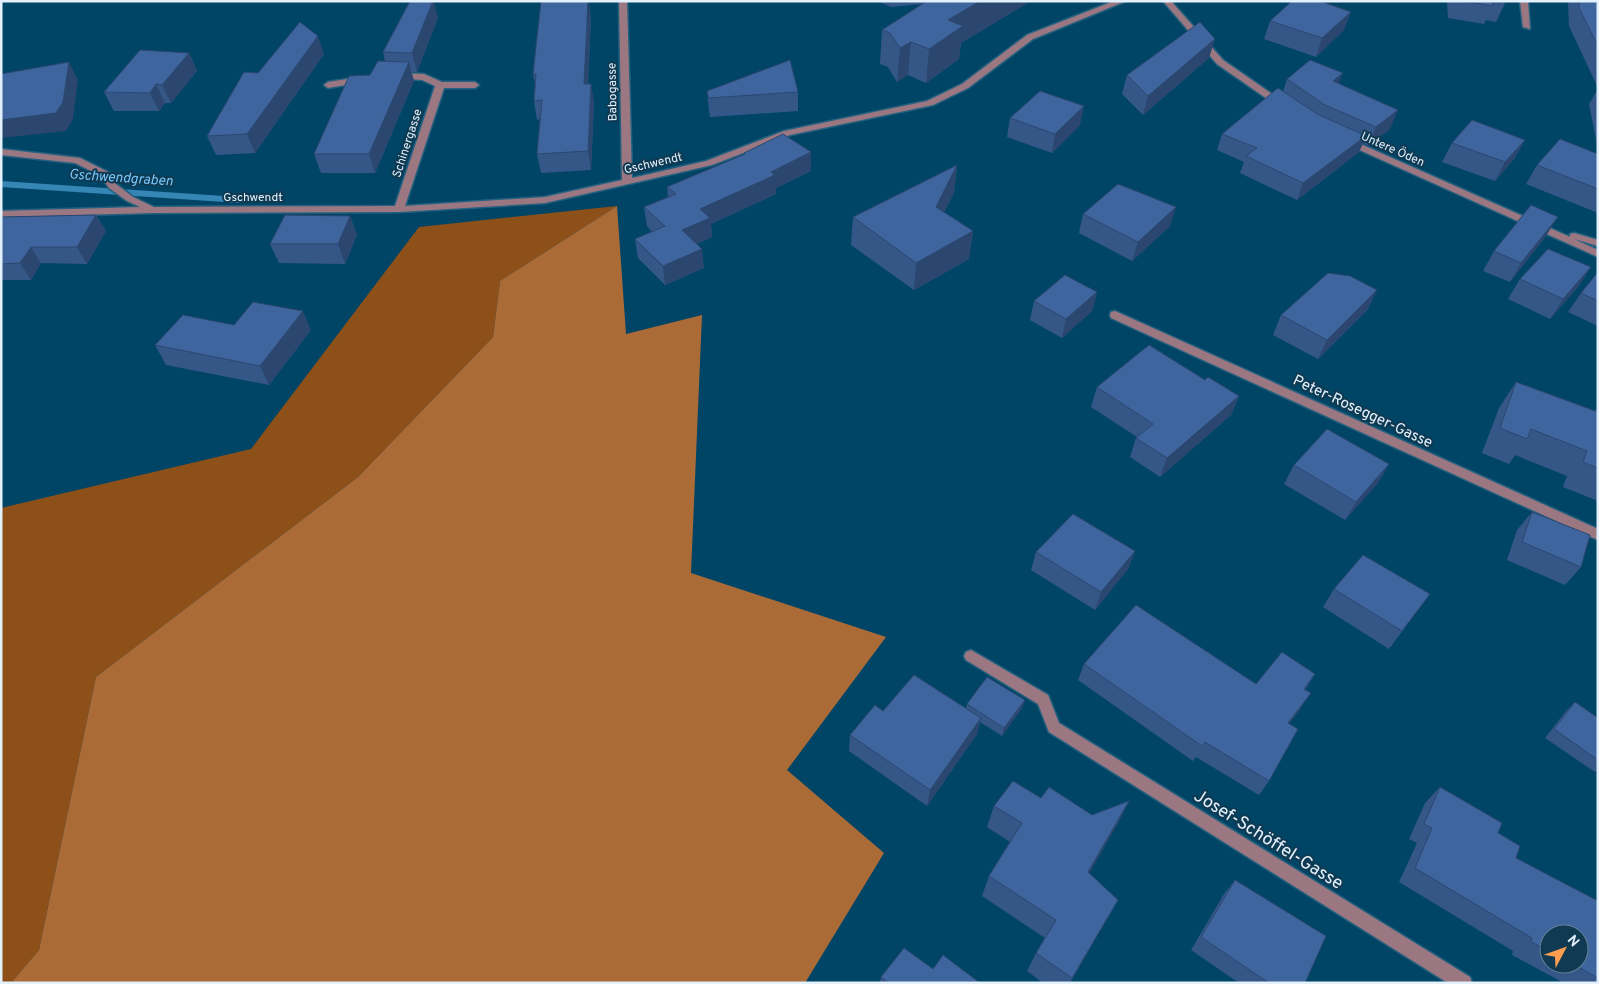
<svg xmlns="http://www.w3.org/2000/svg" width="1599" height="984" font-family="Overpass,sans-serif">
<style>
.green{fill:#8d5018}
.forest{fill:#ab6b37}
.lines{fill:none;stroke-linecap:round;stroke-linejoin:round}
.stream{fill:#3585b5;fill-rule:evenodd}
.minor-casing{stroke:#25617e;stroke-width:3}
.minor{fill:#9b7782;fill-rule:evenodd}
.wall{fill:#355788;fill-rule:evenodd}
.shaded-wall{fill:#2b476f}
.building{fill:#3e659e;stroke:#2b476f}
.labels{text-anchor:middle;stroke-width:4;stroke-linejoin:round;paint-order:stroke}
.far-street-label{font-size:12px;fill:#e3f1fc;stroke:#103a52}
.far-water-label{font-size:14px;font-style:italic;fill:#77c8fc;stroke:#103a52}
.street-label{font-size:15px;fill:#e3f1fc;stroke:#103a52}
.near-street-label{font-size:18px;fill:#e3f1fc;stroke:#103a52}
</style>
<rect width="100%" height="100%" fill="#014566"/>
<path class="green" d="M617 206 500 281 493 337 358 477 96 677 39 950 11 983H1V508L251 449 419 227Z"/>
<path class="forest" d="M617 206 626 334 702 315 691 573 886 637 787 770 884 853 805 983H11L39 950 96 677 358 477 493 337 500 281Z"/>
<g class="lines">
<path class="stream" d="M1 181 239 197 243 200 239 203 1 187Z"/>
<g class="minor-casing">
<path id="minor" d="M619 1H627L632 178 706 161 784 131 927 101 962 84 1027 35 1114 1H1126L1033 39 968 88 933 105 790 135 712 165 545 203 399 212 154 213 1 217V211L140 207 127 201 109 188 101 176 75 163 1 155V149L80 158 108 172 116 184 133 197 154 207 395 206 435 86 422 80 394 78V74L397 73 424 74 442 82H475L479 85 475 88H444L405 206 545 197 622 180Z
M1163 1H1171L1223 60 1285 103V107H1279L1217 64Z
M1520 1H1528L1530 29 1523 27Z
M360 77 364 80 363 82 328 88 324 85 328 82Z
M1347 138 1570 237V234L1574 233 1598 240V246L1574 239 1598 250V257L1344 143 1342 141Z
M1115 311 1598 529V540L1111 318 1110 315 1111 312Z
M971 650 1048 695 1059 723 1470 977 1472 983H1448L1049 732 1038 704 966 660 964 656 966 652Z"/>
</g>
<use href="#minor" class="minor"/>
</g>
<path class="wall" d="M877 1H1031L961 43 959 59 926 83 908 75 897 82 888 67 880 64 882 30 922 4 891 7Z
M1447 1H1505V3L1496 22 1486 20 1484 24 1448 18Z
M1568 1H1598V88L1569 26Z
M438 18 417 72H411L414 81 375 173H321L314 154 370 75 385 61 383 52Z
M591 18 588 84 594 102 591 170 541 173 537 154 540 119 537 120 534 101 535 85 533 74Z
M1270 21 1344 30 1316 57 1264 39Z
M189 53 197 71 171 103H165L159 111H114L104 92Z
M324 54 255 153 216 155 207 136 258 73Z
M1209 58 1143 115 1122 94 1127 75Z
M1287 79 1339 83 1390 129 1368 146 1363 143 1359 152 1297 200 1240 173 1244 162 1217 150 1222 134 1283 92Z
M1598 89V149L1589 104Z
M707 91 798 92V111L710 117 709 110Z
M1010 118 1080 125 1052 153 1007 137Z
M1525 140 1514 159 1495 181 1442 162 1452 143Z
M811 152V171L776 188V194L711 224 712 237 697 244 704 268 665 285 638 258 635 239 652 232 647 226 644 207 668 197 667 187 744 155V153Z
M1598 154V213L1526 184 1537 165Z
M957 165 954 193 944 212 973 231 969 259 914 290 851 245 853 217Z
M1083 214 1170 226 1132 261 1079 233Z
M96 215 106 231 87 264 41 263 31 280H1V217Z
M350 216 357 235 345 264 279 263 270 244Z
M1546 236 1510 282 1483 271 1494 251Z
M1591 267 1578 287 1550 319 1508 299 1520 279Z
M1598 272V326L1568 312 1581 293Z
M1097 292 1092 311 1062 338 1030 320 1034 301Z
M1368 309 1318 359 1273 335 1281 315Z
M234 325 311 330 269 385 166 365 155 345Z
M1205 380 1239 396 1231 415 1160 477 1130 457 1136 438 1137 437 1091 407 1097 387Z
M1516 382 1595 411 1598 407V501L1563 487 1567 476 1515 455 1509 464 1482 453 1499 408Z
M1389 464 1378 483 1345 520 1284 484 1294 465Z
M1532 512 1581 567 1565 585 1507 560 1517 530Z
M1135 551 1128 569 1095 610 1031 570 1036 552Z
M1334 589 1430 594 1389 649 1323 607Z
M1084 664 1256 684 1315 674 1305 690 1300 709 1289 724 1269 781 1259 795 1196 757 1193 761 1078 680Z
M1575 702 1598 718V770L1595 772 1545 738 1566 711Z
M967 704 1022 708 1002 736 980 722 977 734 927 806 849 751 850 735 883 711 966 708Z
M1440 787 1498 833 1516 858 1598 901V983H1564L1512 955 1513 951 1399 882 1417 843 1409 839 1425 803ZM1549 934 1579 964H1549Z
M1041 798 1092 815 1129 801 1118 823 1089 873 1118 900 1070 983H1043L1027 971 1036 953 1045 938 982 896 989 876 1010 842 987 827 994 806Z
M1235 880 1305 983H1239L1191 950 1224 894Z
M933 969 980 983H880L881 977Z"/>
<path class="shaded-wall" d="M433 1H434L438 18 417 72 412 53Z
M589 1 591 18 587 103 584 84Z
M980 1H1031L961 43 959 59 926 83 929 49 948 20Z
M1351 12 1344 30 1316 57 1322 38Z
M318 36 324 54 255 153 247 134Z
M1215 39 1209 58 1143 115 1148 96Z
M911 42 908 75 897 82 900 48Z
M189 53 197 71 171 103 162 85Z
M69 62 78 80 73 119 66 131 1 138V120Z
M409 62 414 81 375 173 369 154Z
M1343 73 1335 91 1333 81Z
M156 84 165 103 159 111 150 93Z
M591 84 594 102 591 170 588 151Z
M1084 106 1080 125 1052 153 1055 134Z
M1398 110 1390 129 1368 146 1376 127Z
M1366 136 1359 152 1297 200 1303 183Z
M1525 140 1514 159 1495 181 1505 162Z
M811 152V171L776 188V194L711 224 712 237 684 250 682 230 700 209 771 172Z
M957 165 954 193 933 234 936 207Z
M1176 207 1170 226 1132 261 1138 242Z
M96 215 106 231 87 264 77 247Z
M350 216 357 235 345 264 338 244Z
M1558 217 1546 236 1510 282 1521 263Z
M973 231 969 259 914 290 916 263Z
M31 247 41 263 31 280 20 263Z
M702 249 704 268 665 285 663 266Z
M1591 267 1578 287 1550 319 1563 299Z
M1377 290 1368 309 1318 359 1327 340Z
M1097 292 1092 311 1062 338 1066 319Z
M303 311 311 330 269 385 260 366Z
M1239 396 1231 415 1160 477 1167 458Z
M1389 464 1378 483 1345 520 1356 502Z
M1135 551 1128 569 1095 610 1101 592Z
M1311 693 1300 709 1278 739 1288 723Z
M1025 700 1022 708 1002 736 1004 728Z
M981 718 977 734 927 806 930 790Z
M1129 801 1118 823 1078 893 1088 872Z"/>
<path class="building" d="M410 1H433L412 53 383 52Z
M541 1H588L584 84H591L588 151 537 154 542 100 534 101 536 74H533Z
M927 1H980L948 20 963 26 929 49 911 42 900 48 890 33 882 30Z
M1292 1H1320L1351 12 1322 38 1270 21Z
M1463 1H1505V3L1492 2 1493 6Z
M1579 1H1598V46L1579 8Z
M300 22 318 36 247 134 207 136 244 72 258 73Z
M1200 22 1215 39 1148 96 1127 75Z
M140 50 189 53 162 85 156 84 150 93 104 92Z
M790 60 798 92 709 98 707 91Z
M1310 60 1343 73 1333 81 1398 110 1376 127 1325 105 1287 79Z
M378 61 409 62 369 154H314L349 76 370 75Z
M69 62 63 102 56 113 1 120V74Z
M1278 88 1317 114 1366 136 1303 183 1246 156 1257 148 1222 134Z
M1040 91 1084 106 1055 134 1010 118Z
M1472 120 1525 140 1505 162 1452 143Z
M783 134 811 152 771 172 775 175 700 209 710 218 682 230 702 249 663 266 635 239 665 226 644 207 676 194 667 187 745 154 744 153Z
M1560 139 1598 154V189L1537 165Z
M957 165 936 207 973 231 916 263 853 217Z
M1118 184 1176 207 1138 242 1083 214Z
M1531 205 1558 217 1521 263 1494 251Z
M96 215 77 247H31L20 263 1 264V217Z
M285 215 350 216 338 244H270Z
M1548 249 1591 267 1563 299 1520 279Z
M1598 272V301L1581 293Z
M1328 273 1350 276 1377 290 1327 340 1281 315Z
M1065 275 1097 292 1066 319 1034 301Z
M253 302 303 311 260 366 155 345 183 315 234 325Z
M1149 345 1205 380 1208 377 1239 396 1167 458 1136 438 1153 424 1097 387Z
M1516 382 1598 412V468L1583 462 1587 451 1531 429 1527 439 1500 428Z
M1327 429 1389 464 1356 502 1294 465Z
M1532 512 1590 535 1581 567 1522 542Z
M1073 514 1135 551 1101 592 1036 552Z
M1363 555 1430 594 1402 631 1334 589Z
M1136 605 1256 684 1282 652 1315 674 1304 689 1311 693 1288 723 1298 729 1269 781 1205 742 1202 746 1084 664Z
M914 675 981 718 930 790 850 735 875 705 883 711Z
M987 677 1025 700 1004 728 967 704Z
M1575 702 1598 718V760L1554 729Z
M1013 781 1041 798 1049 787 1092 815 1129 801 1088 872 1118 900 1072 978 1036 953 1056 920 989 876 1022 823 994 806Z
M1440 787 1502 823 1498 833 1520 846 1516 858 1598 901V978L1573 964H1579V934H1549V951L1531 942 1532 938 1415 868 1432 828 1424 824Z
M1235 880 1326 936 1305 983H1269L1201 937Z
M904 948 933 969 943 955 980 983H889L881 977Z"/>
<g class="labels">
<g class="far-street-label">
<text transform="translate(612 92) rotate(-91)" y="4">Babogasse</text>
<text transform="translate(407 143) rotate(-72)" y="4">Schinergasse</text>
<text transform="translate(1393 149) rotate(24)" y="4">Untere Öden</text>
<text transform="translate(653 163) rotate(-13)" y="4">Gschwendt</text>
<text x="253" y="201">Gschwendt</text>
</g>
<g class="far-water-label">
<text transform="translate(121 177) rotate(4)" y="5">Gschwendgraben</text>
</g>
<g class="street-label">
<text transform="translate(1363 411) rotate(25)" y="5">Peter-Rosegger-Gasse</text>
</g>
<g class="near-street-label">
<text transform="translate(1269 839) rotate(32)" y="6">Josef-Schöffel-Gasse</text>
</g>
</g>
<rect width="1599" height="984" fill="none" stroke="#e3f1fc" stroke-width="5"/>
<g transform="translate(1564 949) rotate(49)"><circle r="24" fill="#103a52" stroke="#648396"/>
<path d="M0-4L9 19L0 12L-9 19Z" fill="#fb9e50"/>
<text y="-8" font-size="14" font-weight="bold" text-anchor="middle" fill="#e3f1fc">N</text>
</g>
</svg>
